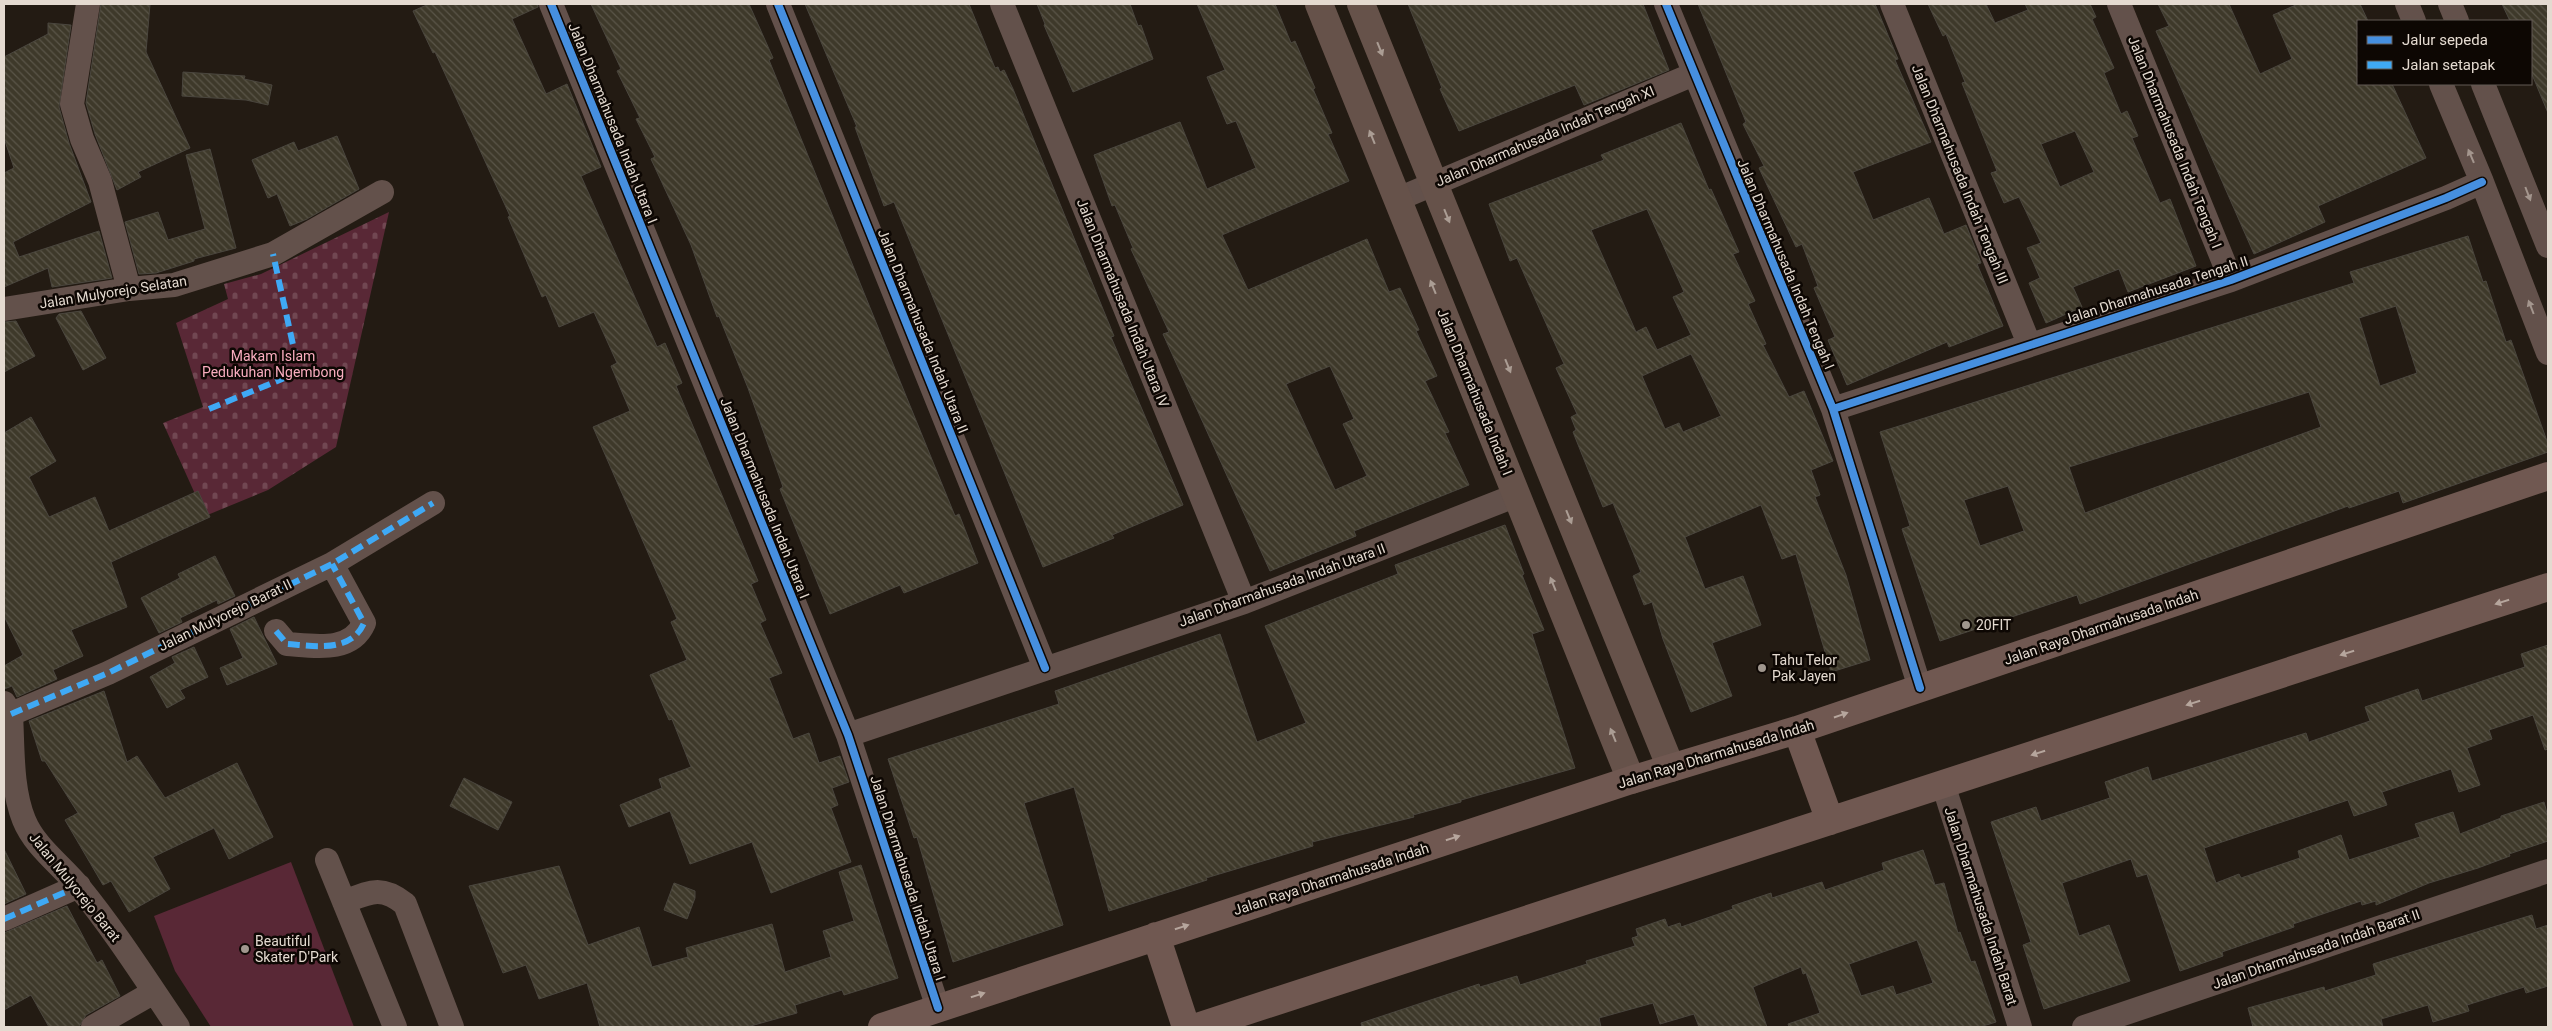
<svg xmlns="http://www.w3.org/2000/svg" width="2552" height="1031" font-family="Roboto,sans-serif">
	<defs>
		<pattern id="cemetery-stones" width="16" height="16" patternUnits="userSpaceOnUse" patternTransform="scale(1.25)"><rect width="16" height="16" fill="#592836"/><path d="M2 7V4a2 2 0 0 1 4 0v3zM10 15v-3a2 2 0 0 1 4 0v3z" fill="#714752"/></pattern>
		<pattern id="building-back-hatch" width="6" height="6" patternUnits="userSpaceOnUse" patternTransform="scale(1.25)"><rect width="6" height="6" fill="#3e392a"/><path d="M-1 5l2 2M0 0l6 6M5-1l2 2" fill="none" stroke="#5a5548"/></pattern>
	</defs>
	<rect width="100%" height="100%" fill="#231b13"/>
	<path fill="url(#cemetery-stones)" d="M389,212l-53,235 -68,43 -63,26 -42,-93 40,-16 -27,-84 52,-24 -4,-15 37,-10z"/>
	<path fill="#592836" d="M291,862l63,165h-143l-36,-56 -21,-55z"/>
	<path fill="url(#building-back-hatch)" stroke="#4a463e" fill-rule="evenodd" d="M101,4h49l-4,48 44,96 -52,24 3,5 -24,13 -22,-56 -9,-31z
		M429,4h109v3l-26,12 34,75 21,-10 34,83 -20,9 76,171 8,-4 17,40 -6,3 82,195 -7,3 15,36 -6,3 22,50 -13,5 24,61 16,-6 10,30 21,-7 9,26 -17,6 6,17 -7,3 20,54 -80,31 -19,-51 -62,22 -20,-53 -41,16 -9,-22 42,-17 -3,-9 32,-12 -19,-48 -3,1 -19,-45 37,-15 -16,-38 6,-3 -84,-192 37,-16 -19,-45 6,-3 -23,-51 -35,15 -13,-32 -4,2 -34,-80 2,-1 -41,-90 -34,-74 -2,1 -20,-42z
		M591,4h158l24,54 -4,2 186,456 4,-2 19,49 -74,30 -4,-8 -70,29 -50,-125 3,-2 -35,-99 -29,-72 -2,1 -26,-72 -40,-86 4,-2 -19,-38 4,-1 -23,-47 4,-2z
		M805,4h164l26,64 3,-1 2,5 4,-2 9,19 101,247 -3,1 72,168 -71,30 2,3 -71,29 -149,-365 -10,4 -29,-79h2z
		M1037,4h93l8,22 3,-1 12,34 -80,33 -29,-67 1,-1z
		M1197,4h78l16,39 4,-2 20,47 -2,1 19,44 -4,1 21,47 -127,54 26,55 119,-51 22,53 11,-4 19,42 -3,1 21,45 -12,5 24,51 -4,1 24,52 -115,46 2,5 -86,35 -107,-237 6,-2 -38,-83 2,-1 -18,-43 -3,1 -18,-51 86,-33 27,67 49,-21 -20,-47 -9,3 -20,-47 18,-7zM1330,366l24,53 -11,5 24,52 -32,14 -49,-106z
		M1408,4h235l26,66 -85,35 -9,-20 -116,46 -19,-42 2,-1z
		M1698,4h177l23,55 -3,1 36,82 -78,30 20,48 56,-22 15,36 22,-9 15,38 -4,1 26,62 -54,21 -2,-5 -100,43 -19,-45 7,-3 -21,-49 4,-2 -16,-42 -6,3 -37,-79 5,-2 -21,-42 3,-2z
		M1928,4h58l9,19 33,-13 -3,-6h65l6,13 -4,2 22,49 -10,5 17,41 6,-3 11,25 -6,2 28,65 10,-4 26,67 -68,26 -9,-23 -46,18 9,20 -36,16 -17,-40 11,-5 -13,-30 14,-5 -22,-46 -15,6 -13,-30 6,-2 -35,-88 3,-1 -19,-48 -3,2zM2075,131l19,41 -34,15 -19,-43z
		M2158,4h71l31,70 32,-15 -19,-44 25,-11h62l8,17h-10v63h34l34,74 -108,48 7,16 -71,32 -98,-223 13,-5z
		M2502,4h46v109l-17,-41v-51h-21z
		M48,23l23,2 -12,82 10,36 22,59 -78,40 6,15 80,-26 13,47 -60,9 -4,-19 -44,19v-114l10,-5 -10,-30v-81l44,-23z
		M183,72l62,4 -1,3 28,6 -4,20 -22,-5 -64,-4z
		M1681,123l28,67 2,-1 28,63 -6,2 22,47 -7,3 18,40 -3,1 26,52 15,-6 29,70 -22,9 9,25 -5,2 31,78 24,85 -39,12 -35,-118 -14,5 -21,-54 -76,32 20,52 38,-13 18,49 -49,18 20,53 -41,16 -28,-73 -11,-37 -8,3 -11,-29 8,-4 -28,-69 -10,4 -30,-75 3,-2 -5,-13 6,-3 -21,-46 8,-4 -47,-106 -7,3 -21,-57 115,-44 -3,-5zM1647,209l37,83 -11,5 18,38 -34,15 -11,-23 -10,5 -45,-102zM1691,354l30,62 -38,16 -4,-9 -14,6 -23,-53z
		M337,136l22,53 -52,30 -17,7 -13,-32 -9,4 -16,-38 42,-18 4,9z
		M210,149l26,99 -42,11v2l-38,12 -17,1 -14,-52 33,-10 10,28 37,-11 -19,-74z
		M2468,236l15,46 3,-1 20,61 5,-2 37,104v8l-145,51 -4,-12 -50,17 -1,-2 -268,98 -3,-9 -137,46 -38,-112 8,-3 -30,-94 474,-149 -4,-11zM2396,306l21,67 -37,13 -21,-68zM2309,392l12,35 -236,86 -16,-46zM2008,486l16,45 -44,15 -16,-46z
		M81,311l25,47 -23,12 -27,-52 3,-4z
		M16,321l19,35 -31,16v-50z
		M31,417l25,44 -27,16 20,40 46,-20 14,34 89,-40 12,26 -99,45 16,45 -56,23 12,26 -30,14 4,9 -40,18 -5,-11 -8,3v-23l19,-11 -19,-39v-183z
		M1505,525l19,49 -2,1 22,55 -12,4 43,134 -114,32v2l-48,13 1,2 -102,25 1,4 -107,32 1,2 -98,31 -35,-124 -50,16 39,122 -110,37 -36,-125 -3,1 -26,-79 171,-55 -4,-13 165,-57 37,108 49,-19 -41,-97 133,-52 -3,-9z
		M215,556l20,40 -17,8 -1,-4 -37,18 2,4 -23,11 -18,-35 39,-20 -2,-4z
		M254,617l23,47 -50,21 -7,-17 23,-10 -13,-29z
		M2548,645v104l-3,1 -12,-35 -44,15 3,9 -25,9 13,37 -21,7 -8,-23 -69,23 5,13 -33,11 -6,-16 -144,48 12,35 23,-9 2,4 59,-20 -2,-7 43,-16 8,25 71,-23 -5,-13 38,-12 7,22 41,-16v-2l43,-14 4,15v24l-39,13 1,2 -32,12 -49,15 -53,22v-4l-14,4 -1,-4 -68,23 1,3 -72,25 1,4 -43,15 -33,-97 -10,3 -6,-18 -69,24 17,53 30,-11 21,56 -86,28 -21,-64 8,-3 -40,-120 45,-15 5,14 69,-23 -5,-16 43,-15 4,14 154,-48 3,9 61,-21 -5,-14 53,-18 4,12 103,-34 -4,-13z
		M194,647l14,30 -28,13 5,8 -18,10 -17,-31 25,-14 -3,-6z
		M104,691l23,71 10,-6 28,42 72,-35 36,74 -44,22 -15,-31 -61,29 17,32 -41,23 -18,-31 -8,4 -38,-65 13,-7 -33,-52h-3l-13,-40z
		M464,778l48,24 -14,28 -48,-24z
		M4,849l22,45 -22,10z
		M1923,850l12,35 9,-2 14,50 2,-1 11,30 4,-1 21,61 -16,5h-191l-1,-3 32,-11 -14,-40 -3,1 -2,-7 -48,20 14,40h-68l-5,-13 -34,10 -7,-21 -54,15 2,9h-239l-1,-4 118,-39 1,3 37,-11 3,9 67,-21 -1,-3 49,-15 -3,-8 6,-2 -2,-7 29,-10 3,8 12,-4 1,4 52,-18 -1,-3 39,-13 1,5 50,-16 3,8 59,-20 -2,-7zM1917,940l16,43 -37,12 -3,-9 -32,10 -12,-32z
		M861,865l37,113 -54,17 -2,-5 -47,15 2,8 -50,14h-147l-13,-44 -48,16 -13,-34 -23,8 -34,-87 90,-20 29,79 51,-18 13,40 36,-10 -2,-9 86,-24 13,48 46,-15 -8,-26 31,-10 -15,-49z
		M674,883l21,8v7l-8,21 -23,-9z
		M67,906l30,57 5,-3 18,36 -34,19 -7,12h-30l-18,-32 -27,15v-77z
		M2532,915l4,14 12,-4v61l-22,7 -2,-6 -57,18 2,6 -36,11 -5,-17 -47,14 2,8h-130l-5,-19 76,-21 1,4 51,-16 -3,-11z"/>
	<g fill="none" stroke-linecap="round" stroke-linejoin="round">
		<path stroke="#63514b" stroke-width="24" d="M88,4l-16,100 10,35 18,42 29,108
			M551,4l297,731 90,273
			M778,4l267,664
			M1002,4l242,598
			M1666,4l167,405 87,279
			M1892,4l137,340
			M2119,4l112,276
			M2407,4l7,17
			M2450,4l7,17
			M2441,84l41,98 66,171
			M2483,84l65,162
			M1398,199l296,-125
			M4,309l125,-20 45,-4 99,-31 109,-62
			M1833,409l398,-129 215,-82 36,-16
			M276,631l11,13c28,2 64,9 77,-21l-32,-59
			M4,703l7,11c2,34 0,74 13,106 11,27 37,45 55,67 36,44 67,93 99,140
			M11,714l97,-41 224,-109 101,-61
			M848,735l396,-133 273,-107
			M1943,784l77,243
			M327,860l68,167
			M344,902c26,-10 37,-17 61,2l47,123
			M4,919l75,-33
			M93,1027l61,-35
			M2084,1027l464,-156"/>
		<path stroke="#66524a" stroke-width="28" d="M1319,4l312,776
			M1361,4l310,764"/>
		<path stroke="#705851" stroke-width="28" d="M1797,730l33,91
			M1156,936l30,91
			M882,1027l749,-247 166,-50 751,-254
			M1197,1027l1351,-440"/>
		<path stroke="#3fa9f5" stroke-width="6" stroke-dasharray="12 6" stroke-linecap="butt" d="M209,409l90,-37 -26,-118
			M276,631l11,13c28,2 64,9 77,-21l-32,-59
			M11,714l97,-41 224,-109 101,-61
			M4,919l75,-33"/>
		<g stroke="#0d0703" stroke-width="11">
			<path id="cycleway" d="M551,4l297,731 90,273
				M778,4l267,664
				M1666,4l167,405 87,279
				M1833,409l398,-129 215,-82 36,-16"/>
		</g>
		<use href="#cycleway" stroke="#468fdf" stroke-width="8"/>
	</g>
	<defs><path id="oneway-solid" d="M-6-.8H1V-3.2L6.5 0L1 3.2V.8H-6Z" transform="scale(1.25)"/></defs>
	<g fill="#ab9d94">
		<use href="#oneway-solid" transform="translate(1380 49) rotate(68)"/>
		<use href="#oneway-solid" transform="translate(1372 137) rotate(-112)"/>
		<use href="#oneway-solid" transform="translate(1447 216) rotate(68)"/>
		<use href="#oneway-solid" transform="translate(1433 287) rotate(-112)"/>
		<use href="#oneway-solid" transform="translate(1508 366) rotate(68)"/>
		<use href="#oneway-solid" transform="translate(1569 517) rotate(68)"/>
		<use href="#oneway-solid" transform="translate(1553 584) rotate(-112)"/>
		<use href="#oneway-solid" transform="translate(1613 735) rotate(-112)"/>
	</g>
	<g fill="#a4968e">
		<use href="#oneway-solid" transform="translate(2471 156) rotate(-113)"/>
		<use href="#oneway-solid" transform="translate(2528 194) rotate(69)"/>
		<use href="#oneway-solid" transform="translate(2531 307) rotate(-111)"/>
	</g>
	<g fill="#b6a69d">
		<use href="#oneway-solid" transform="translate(2502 602) rotate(162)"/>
		<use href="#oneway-solid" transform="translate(2347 653) rotate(162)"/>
		<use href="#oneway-solid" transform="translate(2193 703) rotate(162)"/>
		<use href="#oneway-solid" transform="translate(1841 715) rotate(-19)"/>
		<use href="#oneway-solid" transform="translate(2038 753) rotate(162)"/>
		<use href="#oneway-solid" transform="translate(1453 838) rotate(-18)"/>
		<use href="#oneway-solid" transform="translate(1182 927) rotate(-18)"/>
		<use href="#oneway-solid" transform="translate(978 995) rotate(-18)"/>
	</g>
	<g fill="#a0978e" stroke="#0d0703" stroke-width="2">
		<circle cx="1966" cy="625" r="5"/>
		<circle cx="1762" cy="668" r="5"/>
		<circle cx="245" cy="949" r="5"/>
	</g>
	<g text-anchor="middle" stroke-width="5" stroke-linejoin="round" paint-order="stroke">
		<g font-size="14" fill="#e4dad0" stroke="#0d0703">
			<text transform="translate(613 123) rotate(68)" y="5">Jalan Dharmahusada Indah Utara I</text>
			<text transform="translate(1545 136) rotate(-23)" y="5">Jalan Dharmahusada Indah Tengah XI</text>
			<text transform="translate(2175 142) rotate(68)" y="5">Jalan Dharmahusada Indah Tengah I</text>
			<text transform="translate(1960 174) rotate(68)" y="5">Jalan Dharmahusada Indah Tengah III</text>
			<text transform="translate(1786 264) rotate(67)" y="5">Jalan Dharmahusada Indah Tengah I</text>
			<text transform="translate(2156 290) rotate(-18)" y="5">Jalan Dharmahusada Tengah II</text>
			<text transform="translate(113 292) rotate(-9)" y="5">Jalan Mulyorejo Selatan</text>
			<text transform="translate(1123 303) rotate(68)" y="5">Jalan Dharmahusada Indah Utara IV</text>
			<text transform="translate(923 331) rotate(68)" y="5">Jalan Dharmahusada Indah Utara II</text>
			<text transform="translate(1475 392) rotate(68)" y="5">Jalan Dharmahusada Indah I</text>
			<text transform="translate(765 498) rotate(68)" y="5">Jalan Dharmahusada Indah Utara I</text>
			<text transform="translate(1282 585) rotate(-20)" y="5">Jalan Dharmahusada Indah Utara II</text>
			<text transform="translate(225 615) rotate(-26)" y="5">Jalan Mulyorejo Barat II</text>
			<text transform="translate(2101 627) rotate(-19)" y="5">Jalan Raya Dharmahusada Indah</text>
			<text transform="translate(1716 754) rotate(-17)" y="5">Jalan Raya Dharmahusada Indah</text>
			<text transform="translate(908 878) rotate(72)" y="5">Jalan Dharmahusada Indah Utara I</text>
			<text transform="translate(1331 879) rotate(-18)" y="5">Jalan Raya Dharmahusada Indah</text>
			<text transform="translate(75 887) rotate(51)" y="5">Jalan Mulyorejo Barat</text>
			<text transform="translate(1981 906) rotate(72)" y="5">Jalan Dharmahusada Indah Barat</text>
			<text transform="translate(2316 949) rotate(-19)" y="5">Jalan Dharmahusada Indah Barat II</text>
		</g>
		<g font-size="14" fill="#f9adbf" stroke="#0d0703">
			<text x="273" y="361">Makam Islam<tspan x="273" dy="16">Pedukuhan Ngembong</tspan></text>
		</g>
		<g font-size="14" fill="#e4dad0" stroke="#0d0703" text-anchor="start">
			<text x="1976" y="630">20FIT</text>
			<text x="1772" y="665">Tahu Telor<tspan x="1772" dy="16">Pak Jayen</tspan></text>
			<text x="255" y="946">Beautiful<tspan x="255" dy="16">Skater D'Park</tspan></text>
		</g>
	</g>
	<rect width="2552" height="1031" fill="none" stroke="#e4dad0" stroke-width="10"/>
	<rect x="2357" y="20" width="175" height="65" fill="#0d0703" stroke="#635b55"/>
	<rect x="2367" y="36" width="25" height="8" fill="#468fdf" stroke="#635b55"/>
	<text x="2402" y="45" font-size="15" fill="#e4dad0">Jalur sepeda</text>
	<rect x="2367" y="61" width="25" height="8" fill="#3fa9f5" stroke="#635b55"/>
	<text x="2402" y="70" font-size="15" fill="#e4dad0">Jalan setapak</text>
</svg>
